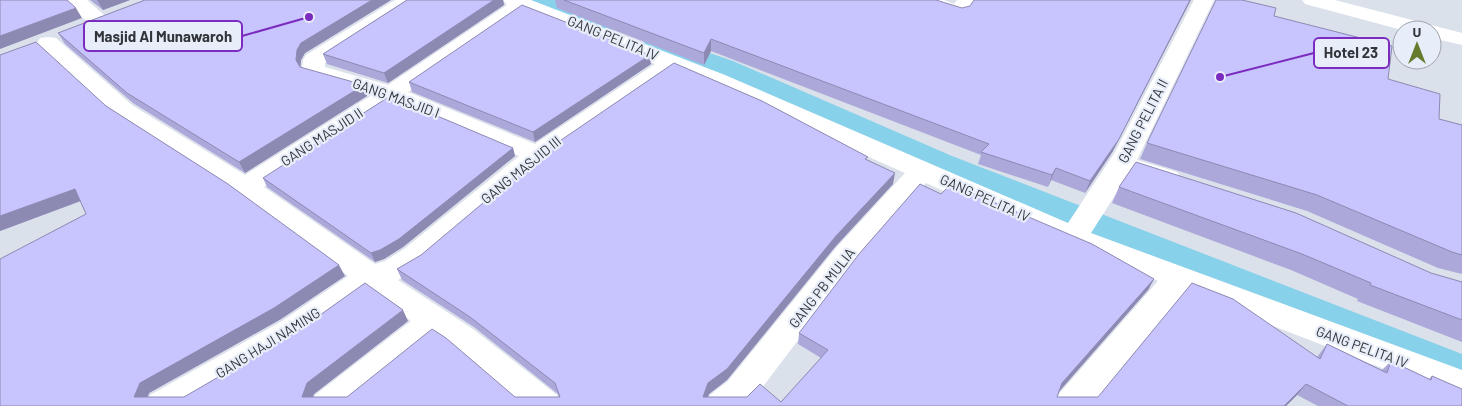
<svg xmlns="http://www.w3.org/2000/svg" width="1462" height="406" font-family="Barlow,sans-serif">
	<rect width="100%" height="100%" fill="#dbe1eb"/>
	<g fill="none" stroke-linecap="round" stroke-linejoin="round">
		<path fill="#88d1ea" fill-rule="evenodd" d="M527,0h40l46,17 4,6 -4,6 -10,3 -10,-3 -62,-23z
			M657,35l76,26 219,95 510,198v39l-536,-221 -215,-97 -64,-25 -5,-6 5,-6z"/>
		<path fill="#fff" fill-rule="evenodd" d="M65,0h22l24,21 -3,4c-15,4 -34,-12 -43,-25z
			M395,0h24l-3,4 -91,59v4l63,18 119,-80 -4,-5h28l194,75 343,148 47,-71 79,-152h20l-77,160 40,12 4,6 -4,6 -9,3 -40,-12 -37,58 371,137v29l-277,-107 -94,114h-38l5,-11 100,-114 -95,-37 -137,-61 -70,81 -104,137 -5,5h-42l5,-11 18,-14 108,-133 69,-75 -231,-102 -128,89 -122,105 -26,15 75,49 84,66 5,11h-42l-69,-59 -15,-9 -84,68h-42l5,-11 96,-74 -41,-29 -66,47 -112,67h-47l5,-11 132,-74 66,-45 -113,-83 -121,-78 -77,-72 3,-5 8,-1 8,1 76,67 113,70 127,-80 -67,-19 -3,-5 1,-11 3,-5zM524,12l131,52 -120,80 -127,-52zM393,102l126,54 -115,93 -19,12 -10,3 -111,-77z
			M914,0h30l10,4 3,-4h20l-11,16 -7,2 -42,-14z"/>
		<path fill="#fff" fill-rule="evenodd" d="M1302,0h33l127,33v12l-30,-7v-8h-30l-97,-26z"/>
	</g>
	<path fill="#aca9da" d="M90,0h40l-27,10z
		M145,0h246l-86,53 -4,7 -1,8 67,28 -122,77 -112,-70 -68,-59 -7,-11z
		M407,0h96l1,5 -116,78 -61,-19 -4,-10z
		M555,0h381l177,151 -28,42 -34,-13 -3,7 -70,-23 3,-9 -270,-104 -7,14 -147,-57z
		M1274,16l114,63 51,40 23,6v149l-24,-6 -131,-57 -167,-52 7,-16z
		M0,55l106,51 239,170 -64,43 -132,74 -1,4h36l224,-76 -94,73 -1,3h246l-1,-3 -84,-67 -72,-47 -5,-11 471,-109 25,24 -58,63 -108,133 -18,14 -1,3 73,5 40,-44 -23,-14 1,-11 142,-139 213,85 -6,11 -89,101 -2,6h41l219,-40 10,-13 55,26 9,-9 38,18 3,-3 30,30h-144l-21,-11 -11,11h-1286l86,-192 -5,-13 -81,30z
		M651,64l-116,78 -123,-50 -3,-10z
		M513,148l2,8 -112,91 -19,12 -9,3 -108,-75 -4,-9z
		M1119,187l343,95v60l-105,-41 1,-2 -67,-29 -179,-67z"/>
	<path fill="#8c89b2" d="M97,0h33l-27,10z
		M372,0h19l-86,53 -4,7 -1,11 -4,-11 1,-10 4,-7z
		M494,0h9l1,5 -116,78 -4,-10z
		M1190,0h1l-78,151 -28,42 5,-12z
		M76,8l6,10 -82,31v-13z
		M711,39v12l-7,14v-12z
		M650,55l1,9 -116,78 -2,-10z
		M364,85l3,11 -122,77 -6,-11z
		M513,148l2,8 -112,91 -19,12 -9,3 -4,-9z
		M1056,168l-5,12 -3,7 4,-12z
		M895,173l-2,11 -58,63 -108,133 -18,14 -5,12 -1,-9 5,-14 128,-147z
		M75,189l8,11 -83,31v-15z
		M339,265l6,11 -64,43 -132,74 -5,13 -10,-9 6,-14z
		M1154,279l-6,11 -91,104 5,-11z
		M403,310l5,11 -94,73 -5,12 -7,-9 5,-14z
		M1306,384l-9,11 -11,11h-2z"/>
	<path fill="#c8c4fe" stroke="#8c89b2" d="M0,0h67l9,8 -76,28z
		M145,0h227l-71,43 -4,7 -1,10 4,7 64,18 -125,77 -112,-69 -69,-60z
		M407,0h87l-110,73 -61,-19z
		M564,0h372l26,8 8,-2 4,-6h216l-71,139 -29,42 -34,-13 -4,7 -71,-23 8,-8 -278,-105 -7,14z
		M1216,0h26l34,8 -2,8 118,30 -4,33 52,15 -1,25 23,6v130l-10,-3 -135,-57 -170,-52z
		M522,5l128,50 -117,77 -124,-50z
		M36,42l70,64 122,78 111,81 -65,43 -134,75 -6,14h50l115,-67 66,-47 38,27 -96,73 -5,14h45l85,-68 14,9 69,59h45l-5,-14 -85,-66 -73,-48 24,-14 124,-104 129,-88 88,38 106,56 -3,2 30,14 -59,63 -109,133 -19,14 -5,14h44l13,-13 21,18 47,-52 -29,-17 60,-79 61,-70 21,10 10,-10 141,60 62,35 -92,104 -5,14h41l94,-114 41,16 87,60 7,-15 60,29 4,-12 40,19 1,-4 30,13v17h-114l-42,-22 -22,22h-1284v-147l86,-45 -11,-25 -75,27v-161z
		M390,96l123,52 -114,91 -19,11 -9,3 -108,-75z
		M1136,162l160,51 135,60 31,9v38l-92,-35 1,-2 -69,-29 -183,-67z"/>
	<g text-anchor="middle" stroke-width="4.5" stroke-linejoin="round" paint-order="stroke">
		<g font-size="14" fill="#323539" stroke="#e8eef9">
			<text transform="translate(613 38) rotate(22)" y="5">GANG PELITA IV</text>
			<text transform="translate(396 98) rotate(20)" y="5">GANG MASJID I</text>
			<text transform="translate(1143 121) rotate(-63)" y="5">GANG PELITA II</text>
			<text transform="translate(322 137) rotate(-33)" y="5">GANG MASJID II</text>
			<text transform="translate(521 170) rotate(-39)" y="5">GANG MASJID III</text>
			<text transform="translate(985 198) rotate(24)" y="5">GANG PELITA IV</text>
			<text transform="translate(822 288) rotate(-52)" y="5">GANG PB MULIA</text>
			<text transform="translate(268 343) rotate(-32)" y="5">GANG HAJI NAMING</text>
			<text transform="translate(1362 347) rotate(20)" y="5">GANG PELITA IV</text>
		</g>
	</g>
	<path fill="none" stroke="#7b2cbf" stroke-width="2" d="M309 17L242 36M1220 77L1314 53"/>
	<g fill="#7b2cbf" stroke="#e8eef9" stroke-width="2">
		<circle cx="309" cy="17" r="5"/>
		<circle cx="1220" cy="77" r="5"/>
	</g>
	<g fill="#e8eef9" stroke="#7b2cbf" stroke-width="2">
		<rect x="84" y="21" width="158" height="30" rx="5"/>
		<rect x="1314" y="38" width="75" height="30" rx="5"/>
	</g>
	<g font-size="15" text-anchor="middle" font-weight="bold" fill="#323539">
		<text x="163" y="42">Masjid Al Munawaroh</text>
		<text x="1351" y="58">Hotel 23</text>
	</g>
	<g transform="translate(1417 45)"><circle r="24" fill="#e8eef9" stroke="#9fa4ac"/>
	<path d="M0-4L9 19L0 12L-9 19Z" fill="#657c2e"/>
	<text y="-8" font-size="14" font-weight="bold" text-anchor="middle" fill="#323539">U</text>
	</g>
</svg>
